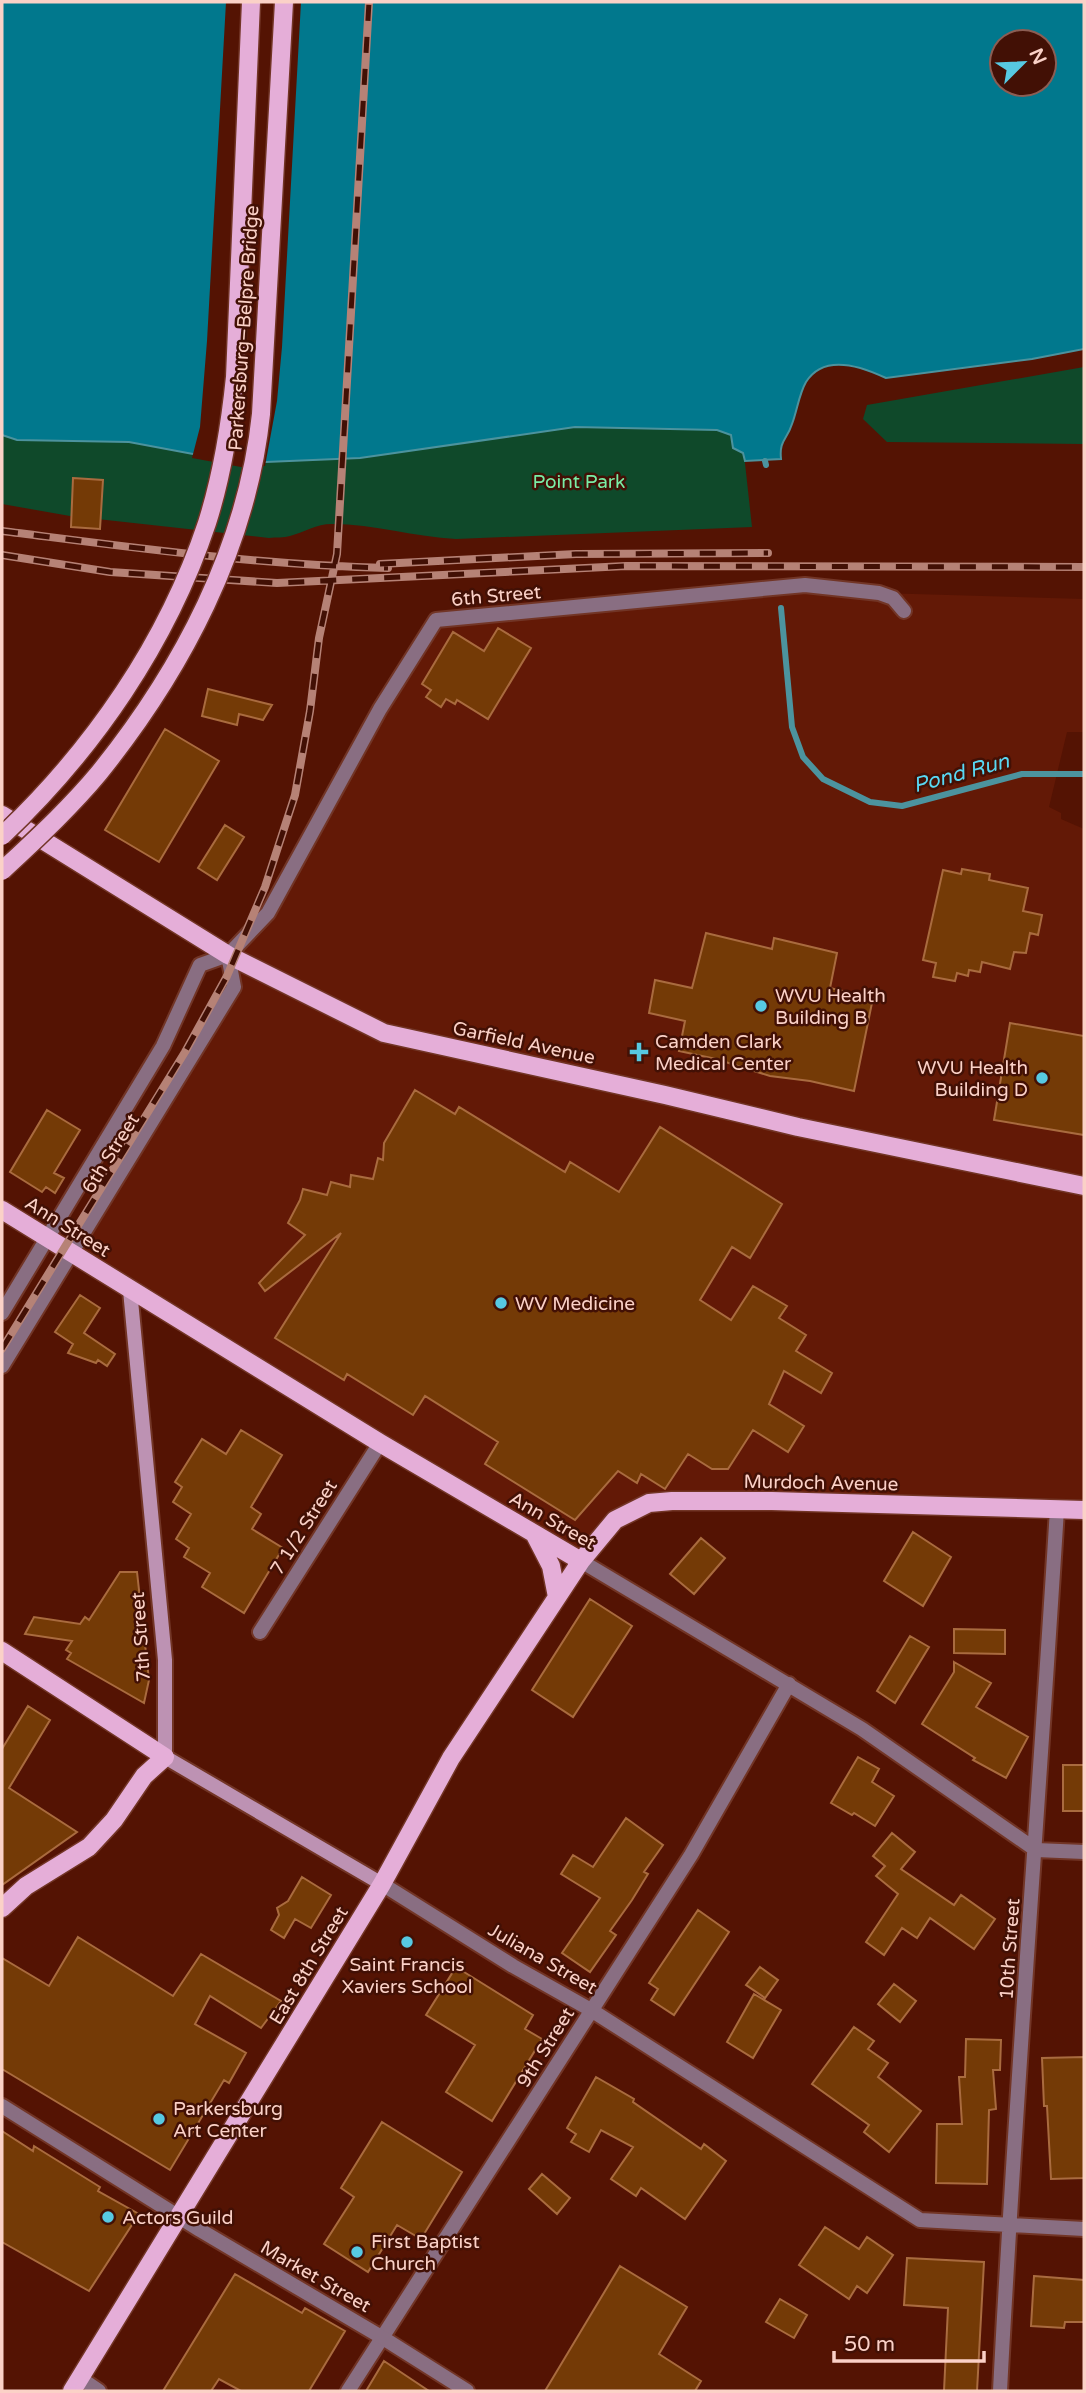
<svg xmlns="http://www.w3.org/2000/svg" width="1086" height="2393" font-family="'Varela Round',sans-serif">
	<rect width="100%" height="100%" fill="#541303"/>
	<path fill="#631906" d="M805,585l74,8 205,6v133h-17l-18,75 12,6v6l23,10v681l-447,-3 -56,54 -509,-308 162,-266 -6,-32 40,-42 168,-293z"/>
	<path fill="#0f492a" d="M1084,367v77l-197,-2 -24,-23 4,-14z
		M575,427l142,3 14,5 13,19 8,73 -296,12c-41,-2 -82,-15 -124,-15 -16,0 -27,8 -42,12 -6,2 -14,1 -21,2l-199,-22 -68,-12v-69l15,5 112,2 112,21 119,-5z"/>
	<path fill="#01788d" stroke="#4c939e" stroke-width="2" fill-rule="evenodd" d="M2,2h1082v347l-52,10 -146,19c-23,-11 -62,-25 -80,4 -7,12 -9,29 -14,42 -5,16 -13,16 -11,35l-36,2 -2,-8 -10,-5 -2,-13 -14,-5 -142,-3 -215,31 -119,5 -112,-21 -112,-2 -15,-5zM1002,42h42v42h-42z"/>
	<path fill="#541303" d="M226,2h75l-19,345 -5,54 -12,65 -24,1 -49,-9 8,-31 7,-86z"/>
	<g fill="none" stroke-linecap="round" stroke-linejoin="round">
		<path stroke="#4c939e" stroke-width="6" d="M765,461l1,4
			M781,608l11,119 11,30 20,22 47,23 32,4 120,-32h62"/>
	</g>
	<path fill="#743a06" stroke="#a96b3f" stroke-width="2" d="M73,478l30,2 -3,49 -29,-2z
		M498,628l33,20 -43,71 -31,-19 -2,4 -9,-5 -5,8 -15,-10 5,-7 -9,-6 31,-52 31,19z
		M208,689l64,16 -9,15 -24,-6 -2,11 -35,-9z
		M165,729l54,32 -60,101 -54,-32z
		M225,825l19,12 -27,43 -19,-12z
		M962,869l28,5 -1,6 39,8 -5,23 19,4 -4,20 -8,-2 -4,20 -12,-1 -4,17 -28,-7 -2,10 -11,-2 -1,6 -11,-3 -2,8 -22,-4 3,-14 -13,-3 20,-90 18,4z
		M706,933l66,16 2,-11 63,15 -7,35 43,10 -19,93 -44,-10 -40,-5 -54,-17 -37,-8 6,-30 -36,-8 6,-33 37,8z
		M1010,1023l74,13v99l-90,-15z
		M415,1090l40,24 4,-7 106,65 5,-10 49,30 41,-65 122,77 -32,54 -18,-11 -32,53 31,20 22,-34 34,20 -8,12 27,17 -10,16 36,22 -11,20 -37,-22 -15,33 35,22 -16,26 -35,-22 -25,39h-16l-24,-15 -23,35 -24,-15 -4,9 -19,-12 -43,49 -90,-56 13,-22 -73,-46 -12,19 -66,-41 -3,6 -69,-42 66,-105 -76,58 -6,-8 46,-48 -17,-12 12,-23 3,-11 24,6 4,-13 19,5 1,-12 22,4 5,-21 5,2 1,-17z
		M47,1110l33,20 -26,43 10,5 -9,15 -9,-6 -4,5 -32,-20z
		M80,1295l20,13 -16,25 31,21 -8,12 -9,-6 -2,3 -28,-10 5,-9 -18,-12z
		M241,1430l41,25 -31,52 10,7 -9,15 31,19 -39,65 -42,-26 8,-14 -26,-16 5,-9 -13,-9 15,-25 -18,-12 9,-15 -7,-5 27,-43 24,15z
		M913,1532l38,25 -28,49 -39,-25z
		M701,1538l24,20 -31,36 -24,-20z
		M120,1572h17l12,108 -5,23 -77,-44 4,-6 -5,-3 6,-9 -47,-7 9,-17 46,7 5,-7 4,3z
		M590,1599l42,27 -59,91 -41,-27z
		M954,1629l51,1v24l-51,-1z
		M910,1636l19,11 -34,56 -18,-12z
		M954,1662l37,21 -15,24 52,30 -22,41 -33,-18 2,-2 -53,-34 32,-52z
		M28,1706l22,14 -41,68 68,44 -75,53v-136z
		M858,1757l21,12 -7,13 22,14 -19,30 -21,-13 -2,2 -21,-12z
		M1063,1765h21v46h-21z
		M626,1818l37,27 -19,27 4,2 -16,26 -22,31 6,4 -26,37 -28,-19 38,-55 -39,-24 12,-19 20,12z
		M892,1833l23,19 -14,17 53,36 7,-10 34,24 -21,30 -44,-31 -13,20 -15,-10 -18,27 -18,-13 32,-48 -22,-18 9,-10 -12,-10z
		M302,1877l29,18 -20,33 -16,-9 -11,19 -13,-8 8,-15 -2,-7 11,-7z
		M698,1910l31,22 -55,83 -23,-15 7,-11 -9,-6z
		M78,1937l95,59 28,-42 80,47 -20,27 -51,-32 -15,28 51,29 -17,30 -5,-3 -54,90 -168,-101v-111l47,28z
		M456,1967l77,48 -8,14 17,10 -50,82 -46,-29 29,-47 -49,-30z
		M760,1967l18,13 -13,18 -19,-13z
		M894,1984l22,17 -16,21 -22,-18z
		M754,1994l27,16 -28,48 -26,-16z
		M854,2027l20,14 -6,8 20,14 -10,14 43,34 -32,41 -25,-20 5,-7 -57,-41z
		M966,2039l35,1 -1,30h-7l3,39 -7,1 -2,74 -51,-1 1,-59h25l-3,-47h6z
		M1084,2057v121l-33,1 -4,-73h-3l-2,-48z
		M596,2077l38,22 -1,3 68,47 3,-5 22,17 -41,58 -44,-31 -5,8 -25,-17 22,-32 -32,-17 -12,22 -18,-10 5,-8 -9,-6z
		M382,2122l80,50 -41,67 -24,-14 -29,47 -44,-28 30,-47 -13,-9z
		M2,2131l31,20 1,-5 66,41 -2,4 41,23 -50,77 -87,-49z
		M542,2174l28,24 -13,16 -28,-25z
		M825,2227l34,22 8,-12 26,18 -26,38 -10,-7 -8,13 -50,-34z
		M907,2258l77,4 -7,129h-33l4,-83 -44,-3z
		M620,2266l67,41 -28,47 42,27 -6,10h-150z
		M235,2274l67,39 3,-5 40,23 -36,60h-68l-22,-12 -8,12h-48z
		M1034,2276l50,4v42h-19l-1,6 -33,-2z
		M780,2299l27,16 -13,23 -28,-16z
		M384,2361l45,30h-63z"/>
	<g fill="none" stroke-linecap="round" stroke-linejoin="round">
		<g stroke="#723526" stroke-width="18">
			<path id="minor" d="M228,955l40,-42 112,-204 56,-89 369,-35 74,8 14,5 11,13
				M581,1561l281,168 174,121 48,2
				M260,1632l120,-189
				M382,1884l131,82 78,44 329,210 164,9
				M80,2378l19,13
				M348,2391l343,-536 98,-171
				M1000,2391c15,-294 39,-588 57,-882"/>
		</g>
		<g stroke="#723526" stroke-width="18">
			<path id="tertiary" d="M2,1313l161,-267 37,-81 28,-10 6,32 -232,379
				M2,2106l198,124 183,108 84,53"/>
		</g>
		<g stroke="#723526" stroke-width="18">
			<path id="secondary" d="M130,1290l35,370v97l217,127"/>
		</g>
		<g stroke="#723526" stroke-width="21">
			<path id="primary" d="M2,815l226,140 156,78 281,62 133,32 286,59
				M2,1210l378,233 201,118
				M535,1535l16,31 6,31
				M2,1651l163,106 -21,19 -30,44 -25,27 -63,39 -24,22
				M72,2391l310,-507 69,-126 130,-197 34,-41 34,-17 23,-2h100l312,9"/>
		</g>
		<use href="#minor" stroke="#896e82" stroke-width="14"/>
		<use href="#tertiary" stroke="#896e82" stroke-width="14"/>
		<use href="#secondary" stroke="#bd92b3" stroke-width="14"/>
		<use href="#primary" stroke="#e5aed8" stroke-width="18"/>
		<g stroke="#b68276" stroke-width="8">
			<path id="rail" d="M2,531c128,16 256,34 386,37
				M2,555l108,17 167,11 349,-17 458,1
				M380,564l196,-10 192,-1
				M2,1349l183,-297 42,-76 38,-89 30,-92 15,-84 9,-73 18,-84 32,-552"/>
		</g>
		<use href="#rail" stroke="#421005" stroke-width="5" stroke-dasharray="16" stroke-linecap="butt"/>
		<g stroke="#723526" stroke-width="21" stroke-linecap="butt">
			<path id="primary-bridge" d="M2,836c91,-86 165,-193 205,-313 15,-47 23,-97 28,-146l16,-375
				M2,871c33,-31 68,-63 97,-98 83,-103 148,-226 162,-359l23,-412"/>
		</g>
		<use href="#primary-bridge" stroke="#e5aed8" stroke-width="18"/>
	</g>
	<g fill="#57c9e2" stroke="#421005" stroke-width="2.5">
		<circle cx="761" cy="1006" r="7"/>
		<path d="M635.5 1041.5h7v7h7v7h-7v7h-7v-7h-7v-7h7z"/>
		<circle cx="1042" cy="1078" r="7"/>
		<circle cx="501" cy="1303" r="7"/>
		<circle cx="407" cy="1942" r="7"/>
		<circle cx="159" cy="2119" r="7"/>
		<circle cx="108" cy="2217" r="7"/>
		<circle cx="357" cy="2252" r="7"/>
	</g>
	<g text-anchor="middle" stroke-width="5" stroke-linejoin="round" paint-order="stroke">
		<g font-size="19" fill="#fbd1c7" stroke="#421005">
			<text transform="translate(243 328) rotate(-86)" y="7">Parkersburg–Belpre Bridge</text>
			<text transform="translate(496 595) rotate(-5)" y="7">6th Street</text>
			<text transform="translate(524 1042) rotate(12)" y="7">Garfield Avenue</text>
			<text transform="translate(110 1153) rotate(-58)" y="7">6th Street</text>
			<text transform="translate(68 1226) rotate(32)" y="7">Ann Street</text>
			<text transform="translate(821 1482) rotate(1)" y="7">Murdoch Avenue</text>
			<text transform="translate(553 1520) rotate(30)" y="7">Ann Street</text>
			<text transform="translate(303 1527) rotate(-58)" y="7">7 1/2 Street</text>
			<text transform="translate(140 1637) rotate(-94)" y="7">7th Street</text>
			<text transform="translate(1009 1949) rotate(-86)" y="7">10th Street</text>
			<text transform="translate(543 1958) rotate(30)" y="7">Juliana Street</text>
			<text transform="translate(308 1965) rotate(-59)" y="7">East 8th Street</text>
			<text transform="translate(545 2047) rotate(-58)" y="7">9th Street</text>
			<text transform="translate(316 2276) rotate(30)" y="7">Market Street</text>
		</g>
		<g font-size="19" fill="#79eda6" stroke="#421005">
			<text x="579" y="488">Point Park</text>
		</g>
		<g font-size="19" fill="#fbd1c7" stroke="#421005" text-anchor="start">
			<text x="775" y="1002">WVU Health<tspan x="775" dy="22">Building B</tspan></text>
			<text x="655" y="1048">Camden Clark<tspan x="655" dy="22">Medical Center</tspan></text>
			<text x="1028" y="1074" text-anchor="end">WVU Health<tspan x="1028" dy="22">Building D</tspan></text>
			<text x="515" y="1310">WV Medicine</text>
			<text x="407" y="1971" text-anchor="middle">Saint Francis<tspan x="407" dy="22">Xaviers School</tspan></text>
			<text x="173" y="2115">Parkersburg<tspan x="173" dy="22">Art Center</tspan></text>
			<text x="122" y="2224">Actors Guild</text>
			<text x="371" y="2248">First Baptist<tspan x="371" dy="22">Church</tspan></text>
		</g>
		<g font-size="21" font-style="italic" fill="#59d8f4" stroke="#421005">
			<text transform="translate(961 773) rotate(-15)" y="7">Pond Run</text>
		</g>
	</g>
	<rect width="1086" height="2393" fill="none" stroke="#fbd1c7" stroke-width="7"/>
	<g transform="translate(1023 63) rotate(66)"><circle r="33" fill="#421005" stroke="#8c5d53" stroke-width="2"/>
	<path d="M0-5L12 26L0 18L-12 26Z" fill="#57c9e2"/>
	<text y="-10" font-size="19" font-weight="bold" text-anchor="middle" fill="#fbd1c7">N</text>
	</g>
	<path d="M834 2351v10h150v-10" fill="none" stroke="#fbd1c7" stroke-width="3.5"/>
	<text x="844" y="2351" font-size="21" fill="#fbd1c7" stroke="#421005" stroke-width="5" paint-order="stroke">50 m</text>
</svg>
